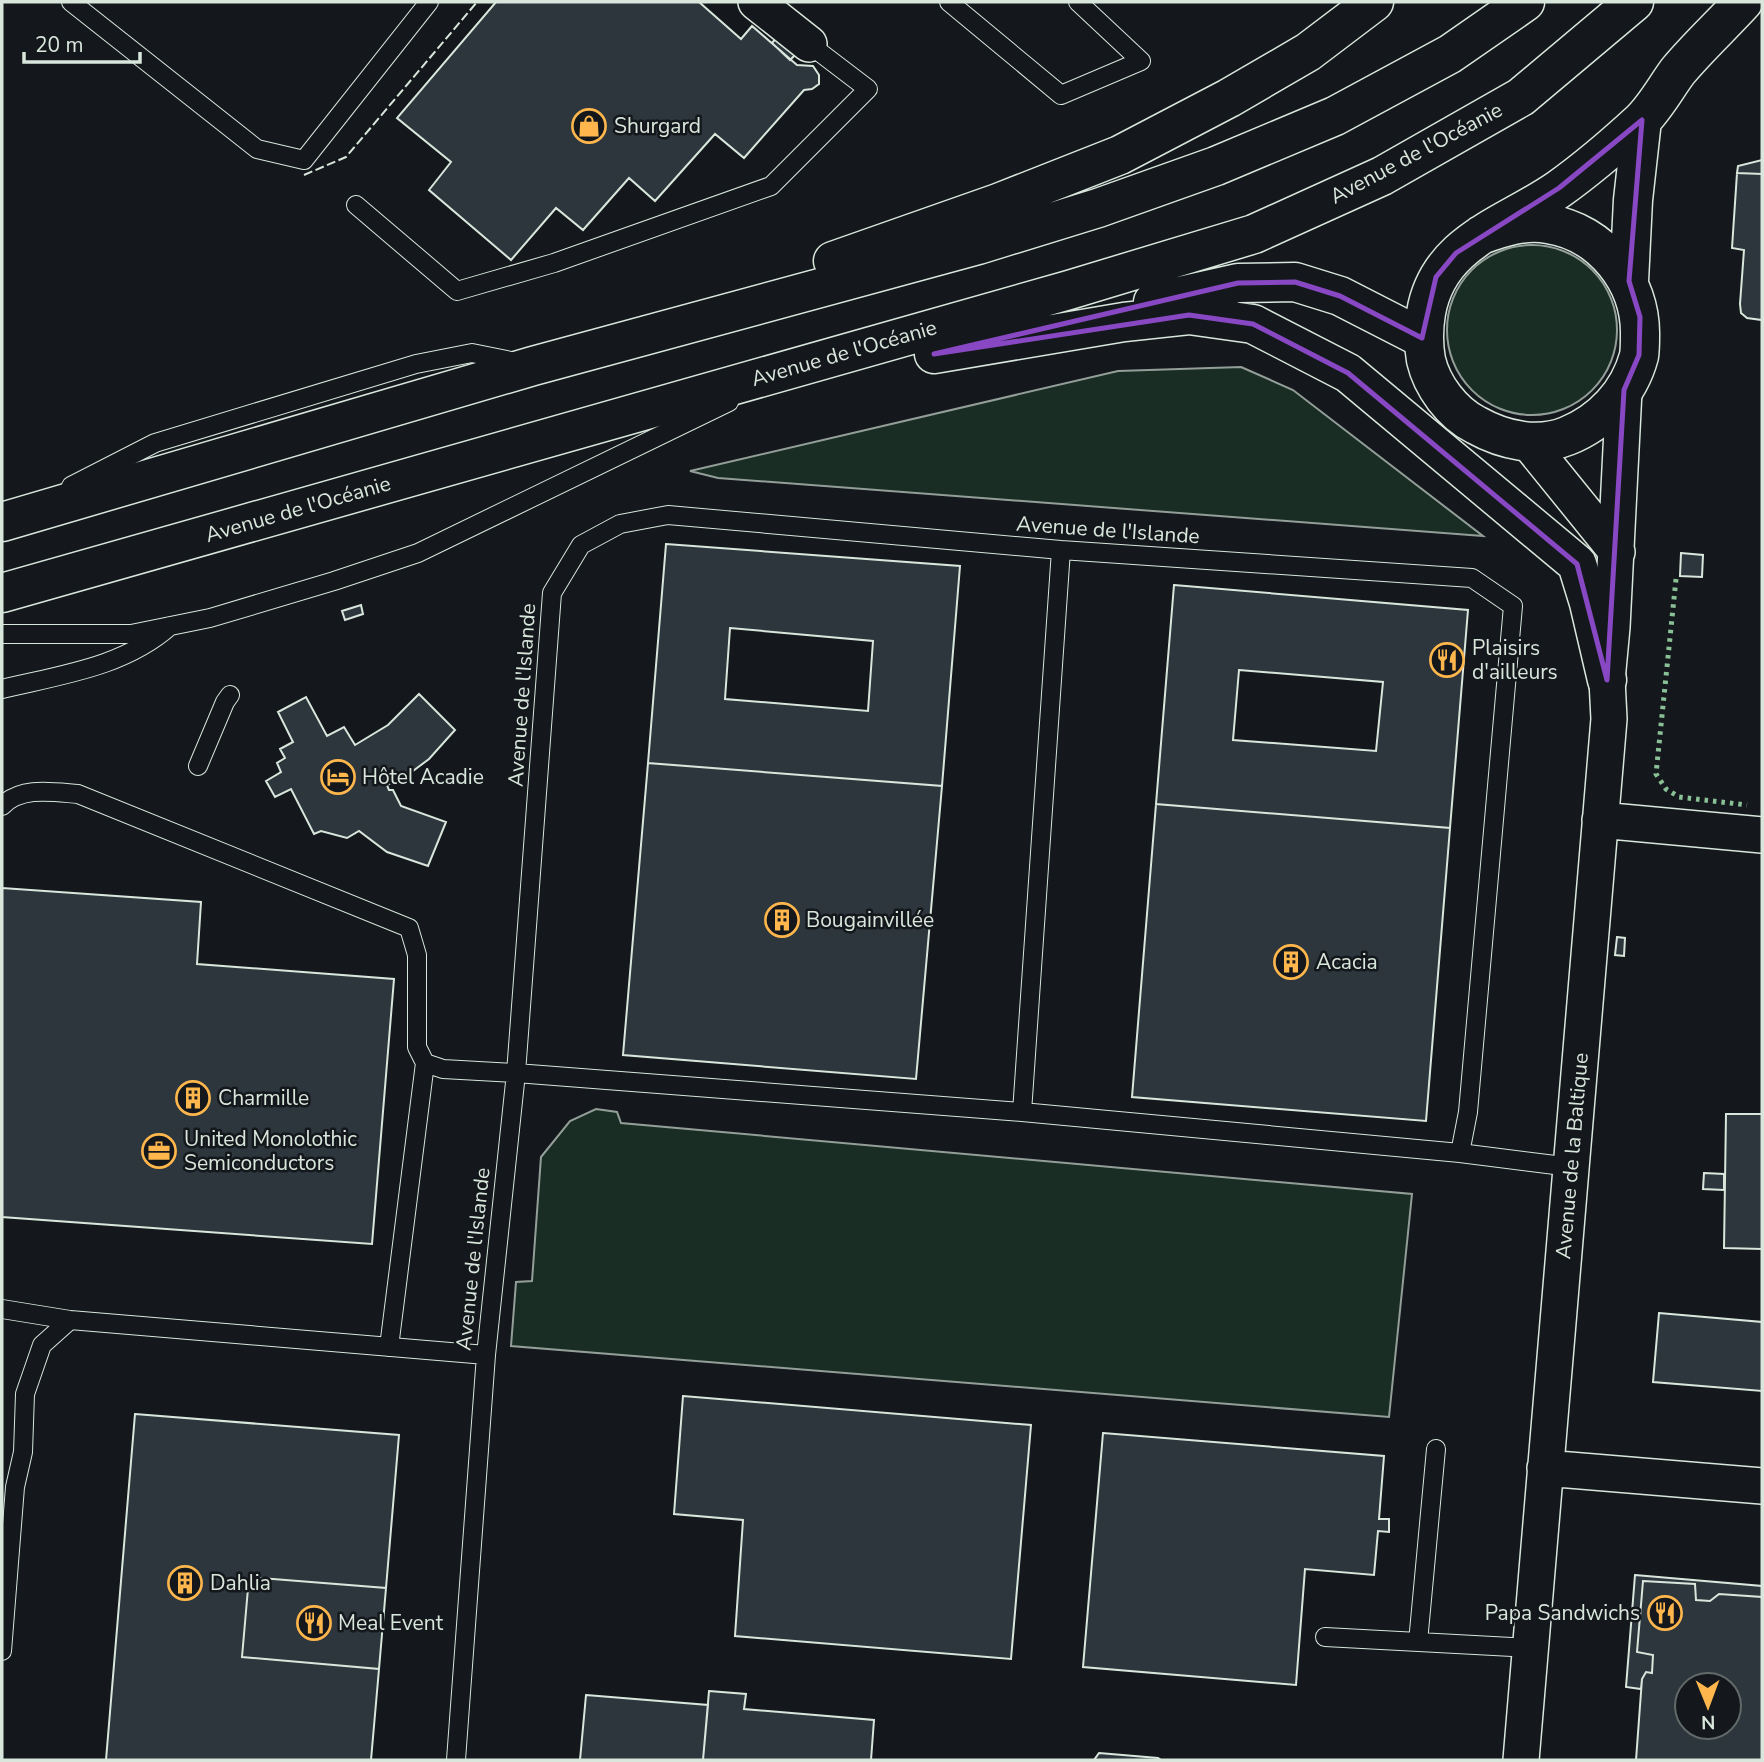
<svg xmlns="http://www.w3.org/2000/svg" width="1764" height="1762" font-family="'Nunito Sans',sans-serif">
	<rect width="100%" height="100%" fill="#14181c"/>
	<path fill="#1a2d24" stroke="#939e99" stroke-width="2" d="M1447 330a85 85 0 1 1 170 0a85 85 0 1 1-170 0Z
		M1241,367l52,23 190,146 -765,-58 -28,-7 428,-100z
		M596,1109l21,3 4,11 791,71 -23,223 -878,-71 5,-64 16,-1 9,-124 29,-36z"/>
	<path fill="#2c363c" stroke="#d8e6dc" stroke-width="2" fill-rule="evenodd" d="M496,2h203l42,37 11,-13 45,39 16,1 6,9v9l-7,5 -8,1 -60,68 -29,-24 -60,67 -26,-23 -46,52 -27,-22 -45,52 -82,-70 22,-28 -54,-44z
		M777,37l20,16 -7,7 -18,-17z
		M1762,160v14l-25,-1 1,-7z
		M1737,173l25,1v146l-15,-2 -6,-5 -1,-9 4,-54 -12,-2z
		M666,544l294,22 -18,220 -294,-23zM730,628l143,13 -5,70 -143,-12z
		M1681,553l22,2 -1,22 -22,-1z
		M1174,585l294,25 -18,218 -294,-24zM1239,670l144,12 -7,69 -143,-11z
		M361,605l2,9 -18,6 -3,-9z
		M419,694l36,36 -26,29 -16,12 -26,14 2,5h4l8,16 45,16 -18,44 -41,-14 -28,-21 -12,7 -26,-7 -7,3 -23,-45 -16,8 -9,-16 15,-9 -4,-9 8,-5 -5,-9 13,-7 -15,-30 28,-15 21,39 17,-9 11,18 33,-20z
		M648,763l294,23 -26,293 -293,-24z
		M1156,804l294,24 -24,293 -294,-24z
		M2,888l199,14 -4,62 197,15 -22,265 -370,-27z
		M1617,937l8,1 -1,18 -9,-1z
		M1726,1114h36v135l-38,-1z
		M1704,1173l20,1v16l-21,-1z
		M1659,1313l103,9v69l-109,-9z
		M683,1396l348,29 -20,234 -276,-23 8,-116 -69,-6z
		M135,1414l264,21 -13,153 -137,-11 -7,80 137,12 -8,91h-265z
		M1103,1433l281,23 -5,63h10v13l-11,-1 -4,44 -69,-6 -9,116 -213,-18z
		M1635,1575l127,11v11l-43,-3 -9,7 -14,-1 -1,-16 -52,-3 -6,71 16,3 -1,18 -6,-1 -4,7 -1,10 -15,-2z
		M249,1577l137,11 -7,81 -137,-12z
		M1643,1581l52,3 1,16 14,1 9,-7 43,3v163h-126l6,-81 4,-7 6,1 1,-18 -16,-3zM1687,1685h42v42h-42z
		M709,1691l37,3 -2,15 130,11 -3,40h-168z
		M586,1695l122,10 -5,55h-123z
		M1099,1753l59,5 3,2h-67z"/>
	<g fill="none" stroke-linecap="round" stroke-linejoin="round">
		<g stroke="#d8e6dc" stroke-width="20">
			<path id="service" d="M71,2l186,147 47,11 125,-158
				M949,2l112,93 80,-34 -63,-59
				M356,205l101,86 97,-28 217,-77 97,-97 -59,-45
				M71,486l84,-43 261,-79 56,-11 44,9
				M2,634h129l79,-16 124,-37 84,-28 311,-151
				M2,689c58,-14 122,-22 168,-63
				M198,766l27,-64 5,-7
				M2,806c19,-20 51,-14 76,-12l331,134 8,27v92l8,16 18,6 73,4 506,39 438,41 8,-41 45,-506 -41,-28 -411,-28 -393,-35 -48,9 -39,21 -29,48 -36,480 -30,282 -30,405
				M1022,1112l39,-562
				M1460,1153l111,14
				M2,1309l68,11 416,35
				M389,1347l36,-284
				M1325,1637l206,11
				M1418,1642l18,-193
				M2,1651l13,-164 8,-35 2,-58 17,-49 28,-25"/>
		</g>
		<g stroke="#d8e6dc" stroke-width="38">
			<path id="minor" d="M756,2l53,42
				M1528,442l89,110
				M1600,820l162,15
				M1545,1468l217,18
				M1521,1760l88,-1041 -2,-39 5,-53 12,-237"/>
		</g>
		<g stroke="#d8e6dc" stroke-width="41">
			<path id="secondary" d="M1481,235c22,-8 43,-15 67,-11 54,8 93,58 92,111 0,7 0,15 -1,21 -10,37 -37,66 -72,80 -30,12 -64,4 -91,-11 -24,-12 -44,-39 -50,-65 -3,-17 -3,-29 0,-47 12,-72 80,-87 133,-124 28,-20 56,-44 81,-67 15,-14 26,-35 38,-51 20,-24 44,-46 65,-69
				M1629,281l4,-81 9,-80"/>
		</g>
		<g stroke="#d8e6dc" stroke-width="41">
			<path id="primary" d="M833,261l165,-58 122,-48 109,-57 79,-46 66,-50
				M1153,302l85,-19 57,-1 45,14 82,42
				M934,354l190,-32 65,-7 64,9 95,49 229,191 12,39 18,77
				M2,522l531,-156 445,-121 120,-37 118,-42 119,-50 115,-62 75,-52
				M2,593l1067,-303 185,-56 128,-58 139,-79 113,-95"/>
		</g>
		<use href="#service" stroke="#14181c" stroke-width="18"/>
		<use href="#minor" stroke="#14181c" stroke-width="35"/>
		<use href="#secondary" stroke="#14181c" stroke-width="38"/>
		<use href="#primary" stroke="#14181c" stroke-width="38"/>
		<path stroke="#8ac095" stroke-width="5" stroke-dasharray="3.5 5" stroke-linecap="butt" d="M1676,579l-20,195 10,15 13,8 68,8"/>
		<path stroke="#d8e6dc" stroke-width="2" stroke-dasharray="9 3.5" stroke-linecap="butt" d="M304,175l42,-18 131,-155"/>
	</g>
	<path fill="none" stroke="#8948c3" stroke-width="5" stroke-linejoin="round" d="M1642,120l-13,161 11,36 -1,38 -15,35 -17,290 -30,-116 -229,-191 -95,-49 -64,-9 -255,39 304,-71 57,-1 45,14 82,42 14,-61 20,-24 103,-65z"/>
	<defs>
		<g id="shop-ring" transform="scale(1.75)"><circle r="9.5" fill="#14181c" stroke="#ffb74d" stroke-width="1.5"/><path d="M-5-2.5h2.3a2.7 3.5 0 0 1 5.4 0H5L5.5 6h-11ZM-1.5-2.5h3a1.5 2.3 0 0 0-3 0Z" fill="#ffb74d"/></g>
		<g id="restaurant-ring" transform="scale(1.75)"><circle r="9.5" fill="#14181c" stroke="#ffb74d" stroke-width="1.5"/><path d="M-5-6h1v4h1v-4h1v4h1v-4h1v5L-1.5 .5V6h-2V.5L-5-1ZM5-6V6H3V1.5H1.5Q1.5-4 5-6Z" fill="#ffb74d"/></g>
		<g id="hotel-ring" transform="scale(1.75)"><circle r="9.5" fill="#14181c" stroke="#ffb74d" stroke-width="1.5"/><path d="M-6-4.5h1.5V1H6V5H4.5V3h-9V5H-6ZM-4 0a1.8 1.8 0 1 1 3.6 0ZM.5 0V-2.5h3Q6-2.5 6 0Z" fill="#ffb74d"/></g>
		<g id="building-ring" transform="scale(1.75)"><circle r="9.5" fill="#14181c" stroke="#ffb74d" stroke-width="1.5"/><path d="M-4-6H4V6H1V3H-1V6H-4ZM-2.5-4.3h1.7v1.8h-1.7ZM.8-4.3h1.7v1.8H.8ZM-2.5-1h1.7V.8h-1.7ZM.8-1h1.7V.8H.8Z" fill="#ffb74d"/></g>
		<g id="office-ring" transform="scale(1.75)"><circle r="9.5" fill="#14181c" stroke="#ffb74d" stroke-width="1.5"/><path d="M-6-3h4V-5.5h4V-3h4V5H-6ZM-1-4.5V-3h2v-1.5ZM-6 0V1H6V0Z" fill="#ffb74d"/></g>
	</defs>
	<g fill-rule="evenodd">
		<use href="#shop-ring" x="589" y="126"/>
		<use href="#restaurant-ring" x="1447" y="660"/>
		<use href="#hotel-ring" x="338" y="777"/>
		<use href="#building-ring" x="782" y="920"/>
		<use href="#building-ring" x="1291" y="962"/>
		<use href="#building-ring" x="193" y="1098"/>
		<use href="#office-ring" x="159" y="1151"/>
		<use href="#building-ring" x="185" y="1583"/>
		<use href="#restaurant-ring" x="1665" y="1613"/>
		<use href="#restaurant-ring" x="314" y="1623"/>
	</g>
	<g text-anchor="middle" stroke-width="5" stroke-linejoin="round" paint-order="stroke">
		<g font-size="21" fill="#d8e6dc" stroke="#14181c" text-anchor="start">
			<text x="614" y="133">Shurgard</text>
			<text x="1472" y="655">Plaisirs<tspan x="1472" dy="24">d'ailleurs</tspan></text>
			<text x="362" y="784">Hôtel Acadie</text>
			<text x="806" y="927">Bougainvillée</text>
			<text x="1316" y="969">Acacia</text>
			<text x="218" y="1105">Charmille</text>
			<text x="184" y="1146">United Monolothic<tspan x="184" dy="24">Semiconductors</tspan></text>
			<text x="210" y="1590">Dahlia</text>
			<text x="1640" y="1620" text-anchor="end">Papa Sandwichs</text>
			<text x="338" y="1630">Meal Event</text>
		</g>
		<g font-size="21" fill="#d8e6dc" stroke="#14181c">
			<text transform="translate(1416 153) rotate(-28)" y="7">Avenue de l'Océanie</text>
			<text transform="translate(844 353) rotate(-16)" y="7">Avenue de l'Océanie</text>
			<text transform="translate(298 509) rotate(-16)" y="7">Avenue de l'Océanie</text>
			<text transform="translate(1108 530) rotate(4)" y="7">Avenue de l'Islande</text>
			<text transform="translate(522 695) rotate(-86)" y="7">Avenue de l'Islande</text>
			<text transform="translate(1572 1156) rotate(-85)" y="7">Avenue de la Baltique</text>
			<text transform="translate(473 1259) rotate(-84)" y="7">Avenue de l'Islande</text>
		</g>
	</g>
	<rect width="1764" height="1762" fill="none" stroke="#d8e6dc" stroke-width="7"/>
	<g transform="translate(1708 1706) rotate(179)"><circle r="33" fill="#14181c" stroke="#626a69" stroke-width="2"/>
	<path d="M0-5L12 26L0 18L-12 26Z" fill="#ffb74d"/>
	<text y="-10" font-size="19" font-weight="bold" text-anchor="middle" fill="#d8e6dc">N</text>
	</g>
	<path d="M24 52v10h116v-10" fill="none" stroke="#d8e6dc" stroke-width="3.5"/>
	<text x="35" y="52" font-size="21" fill="#d8e6dc" stroke="#14181c" stroke-width="5" paint-order="stroke">20 m</text>
</svg>
